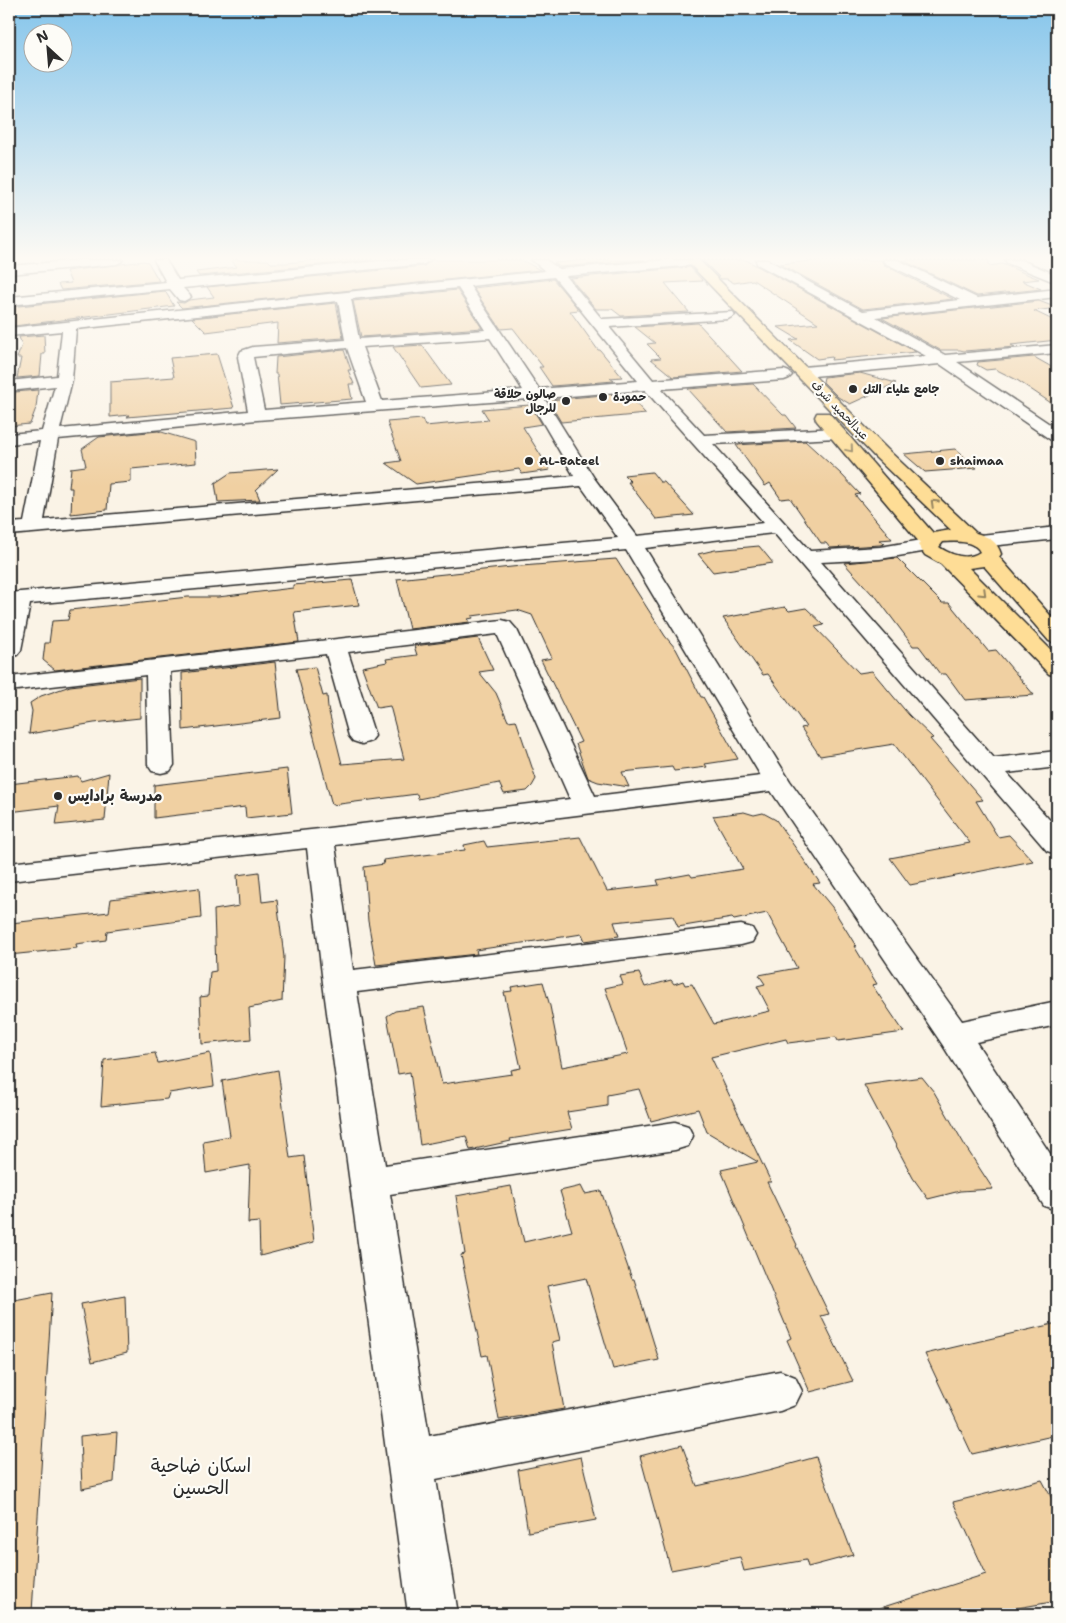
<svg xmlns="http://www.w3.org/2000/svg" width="1066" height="1623" font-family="'Shantell Sans','Playpen Sans Arabic',sans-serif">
	<rect width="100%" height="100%" fill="#faf3e6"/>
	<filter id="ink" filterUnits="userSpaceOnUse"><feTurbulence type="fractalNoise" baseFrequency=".02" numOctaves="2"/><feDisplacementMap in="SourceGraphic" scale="10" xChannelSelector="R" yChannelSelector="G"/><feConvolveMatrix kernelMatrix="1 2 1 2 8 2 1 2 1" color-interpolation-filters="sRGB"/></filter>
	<g filter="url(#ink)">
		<path fill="#f0d0a2" stroke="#2b2b2b" d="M231,260h37l3,3h14l34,-3h54l-174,16 -3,-4 41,-5z
			M432,260h90l18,10 -358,38 -6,-6 8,1 5,-3 25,-3 -7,-10 217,-21z
			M588,260h57l-85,7 -6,-4z
			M702,260h44l170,92 -85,8 1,-3 -15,2 -27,-19 8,-1 -20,-12 40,-4 -65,-43 -19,3 -7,-4h-6z
			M821,260h60l3,5 69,34 -90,10 -83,-45z
			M902,260h87v6l13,-2 37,15 -17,2 19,8 -64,7z
			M144,261l4,1 11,19 -98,9 -3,-6 13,-1 -5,-12z
			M690,267l13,14 -38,2 24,29 -68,4 -9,-7h-16l-26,-31z
			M553,279l26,31 -9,1 28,39h2l22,27 -12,1 4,3 -62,5 -13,-19h4l-30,-39 -12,1 -28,-41z
			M457,290l25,38 -121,9 -8,-36z
			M165,291l9,15 -160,20 -5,-16v-3z
			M1039,301l18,7 -23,3 23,11v18l-46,5 4,2 -51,4 -4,-1h-20l-58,-32z
			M336,303l7,35 -66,5 1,-20 -72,9 -14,-14z
			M698,323l12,13 32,35 -69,6 -22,-18 10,-1 -14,-14 8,-1 -20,-16z
			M44,335l1,19h-3l-2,22 -23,2 4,-20h-4l5,-13 -3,-8z
			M422,345l29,40 -30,3 -28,-41z
			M344,350l7,20h-3l6,14h-5l3,15 -72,6 -3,-31h-2l1,-17z
			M217,354l17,54 -107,9 3,-2 -20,2v-35l64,-5 -4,-19z
			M1034,357l23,13v37l-40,-27 -22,-11 -9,1 -9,-5 1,-3z
			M860,373l36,10 -46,21 -12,-7 -15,-15 1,-5z
			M753,384l30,31h3l10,13 -69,4 -39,-43z
			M38,390l-2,18 -6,16 -21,2v-26l5,-1 1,-7z
			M626,393l20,21 -85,8 -13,-22z
			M530,405l12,19 -19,3 27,43 -28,4 -3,-5 -103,15 -30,-21 15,-2 -14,-39 35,-3 3,7 64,-6 -7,-11z
			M158,431l37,11 1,21 -65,6v13l-22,2 -2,26 -36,4 1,-26h-3l2,-20 15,-2 -4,-17 17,-12z
			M805,441l36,33 19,20 -5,1 37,44 -13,1 5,4 -4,1 -50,3 -4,-5h-5l-31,-45 -9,1 -11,-16 -5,3 -29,-41z
			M955,449l22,19 -52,4 -21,-18z
			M278,469l-22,21 4,10 -42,2 -3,-19 15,-10z
			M652,472l8,10h4l30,33 -38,4 -28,-37h3l-7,-7z
			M759,546l14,17 -60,9 -15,-18 17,-4z
			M897,558l45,45h7l39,48 8,-1 38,45 -69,5 -19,-26h-6l-21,-28h-6l-39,-52h-2l-28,-31z
			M616,559l49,77 11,13 25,48h2l35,62 -33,5 2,3 -33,4 -2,-4 -50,5 7,15 -31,-5 -10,-4 -12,-34 5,-2 -40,-82 11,-2 -20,-43 -15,-5 -45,6 1,2 -5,1 2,3 -61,7 -12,-50 124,-13z
			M352,580l7,25 -65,7 5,30 -244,28 -12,-10 2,-17h4l3,-22 16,-1 2,-10 118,-13h30l75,-9v-3z
			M785,607l4,4 17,-3 18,17 -9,2 44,46 13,-2 37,44 24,23 -3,1 53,61 -7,1 22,36 11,-2 24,26 -123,24 -20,-27 80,-15 -76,-99 -74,12 -19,-28 5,-1 -38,-53 -5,1 -40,-57z
			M478,638l15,32 -14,2 17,21 12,28 8,-1 20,59 -4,7 -5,5 -23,3 -5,-11 -81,16 -1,-5 -85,11 -36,-136 19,-2 8,29 4,-1 1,13 14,56 62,-5 -14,-53 -13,2 -15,-41 25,-5 -1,-3 31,-4 -3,-9z
			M275,662l6,56 -98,12 -1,-57z
			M140,678v40l-46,5 -65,11 3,-23 -2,-8 11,-7 29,-10z
			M287,769l5,44 -46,5 -1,-11 -91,11v-33z
			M109,773l-4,47 -49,5 3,-19 -50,6v-28l69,-8 3,5z
			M744,812l10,3 9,-2 13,7 44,63 -7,1 19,23 24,39h-2l23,38 -5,1 32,47 -66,9 -2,-4 -48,6 -2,-4 -75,18 60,125h-4l30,63 -1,1 33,68 -8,2 32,65 -43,11 -23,-52 4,-2 -70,-168 37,-8 -51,-30 -9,-23 -47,12 -12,-32 -32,6v11l-40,6 5,17 -62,10 1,2 -41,9 -4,-14 -46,9 -10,-73 -12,2 -11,-58 8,-5 29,-4 18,77 70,-10 -1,-4 10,-2 -17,-76 8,-1 -1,-4 32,-5 7,24 12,61 66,-13 -23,-66 18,-4 -3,-8 19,-3 6,14 26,-7 3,4 9,-3 2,4 7,-1 22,40 56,-13 -13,-25 8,-2 -6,-9 38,-7 -30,-55 -33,7 -2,-2 -54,9 -5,-11 -59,6 5,14 -34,5 -3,-7 -106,16 1,4 -101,11 -8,-44 -4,-54 20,-3 -1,-4 82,-10 -1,-5 20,-4 3,6 93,-10 27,54 52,-6 -2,-5 33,-6 2,3 51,-8 -30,-53z
			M259,872l3,30 15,-2 7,57 -2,44 -33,7 2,31 -49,5 -2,-47 8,-1 2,-24 6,-1 -2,-61 25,-4 -2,-31z
			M199,888l2,30 -94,13 -1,9 -30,4 1,4 -68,7 2,-32 98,-11 2,-13z
			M155,1053l3,10 52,-10 4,33 -45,7 -2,6 -66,7 3,-46z
			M278,1070l12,88 14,-2 10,86 -54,14 -1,-34 -11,1 2,-58 -44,8 -3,-32 27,-5 -8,-55z
			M922,1077l12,15 33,57 26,40 -33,2 -32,8 -15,-21 -49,-93z
			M511,1186l13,56 48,-11 -12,-40 21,-5 4,8 16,-3 31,88h2l25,81 -46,9 -27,-91 -39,8 13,54 -8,2 12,67 -65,11 -12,-65 -5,1 -21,-101 4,-1 -9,-58z
			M52,1293l-20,319 -23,2v-313z
			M125,1296l2,57 -35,9 -11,-58z
			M1057,1323v112l-85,19 -47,-100z
			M117,1432l-3,50 -32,7 -2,-53z
			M682,1445l15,41 72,-16 47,-13 37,98 -45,12 -2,-7 -62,11 -4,-14 -69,13 -31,-114z
			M581,1457l15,63 -68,12 -10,-62z
			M1042,1480l15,28v93l-73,13h-109l-1,-4 112,-36 -33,-72z"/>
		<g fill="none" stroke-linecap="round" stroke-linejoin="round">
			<g stroke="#2b2b2b" stroke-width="3">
				<path id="minor" d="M81,260h42l-6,4 -108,10v-8z
					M154,260h12l12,20 212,-20h40l-6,4 -241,24 8,9 -7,4 -5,-1 -9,-11 -161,16v-8l157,-15z
					M532,260h14l13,9 108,-9h32l-1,4 -4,1 -128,11 36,43 131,-7 2,3 -7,4 -119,8 44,53 131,-10 5,2 3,3 -3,3 -5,2 -123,9 43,46 133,-7 6,1 2,4 -2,4 -6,1 -124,6 97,107 70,-4 48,-8 7,2 3,4 -3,4 -7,2 -48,8 -59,3 173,196 63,-7v16l-50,6 50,55v26l-10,-3 -273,-318 -129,15 145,233 172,240 95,-20v24l-81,17 81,122v46l-13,-4 -102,-162 -171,-253 -436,54 18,125 388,-45 11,3 4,7 -4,7 -11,3 -384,47 28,173 290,-43 13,4 5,10 -5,10 -13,4 -285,44 39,242 351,-65 15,6 7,14 -7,14 -15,6 -344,68 22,135h-50l-85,-631 -16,-135 -298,33v-18l311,-34 250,-30 -73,-165 -149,18 27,84 -4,5 -9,3 -9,-3 -4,-5 -23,-82 -156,18 4,93 -4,6 -9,2 -9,-2 -4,-6 -2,-90 -137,16v-14l493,-57 8,2 7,8 78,166 166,-20 -135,-226 -596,54 -9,46 -4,5 -8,2v-64l609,-55 -37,-52 -572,49v-12l15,-1 16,-81 -31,3v-10l33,-3 13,-45 -46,5v-10l48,-5 5,-45 -53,5v-8l536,-57zM554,277l84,104 -99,8 -69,-103zM458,288l27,42 -126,9 -8,-40zM338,301l7,39 -92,7 -12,4 -3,6 10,54 -188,18 12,-49 4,-51zM490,338l33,52 -141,11 -20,-54zM347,348l19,54 -102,8 -11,-53zM645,390l119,133 -127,13 -43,-58 -50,-80zM529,399l45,77 -530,44 14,-81 199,-19z
					M756,260h12l95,51 97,-11 -75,-37 -2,-3h15l79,38 80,-9v8l-181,20 69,38 112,-10v8l-100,9 100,67v12l-6,-1 -111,-76 -137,13 -5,-2 -3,-3 3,-3 5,-2 123,-11 -169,-92z
					M1005,260h16l36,15v8l-50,-20z
					M1057,527v12l-77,8 -7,-2 -3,-4 3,-4 7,-2z"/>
			</g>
			<g stroke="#2b2b2b" stroke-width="3">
				<path id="major" d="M686,260h13l188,189 89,84c13,4 21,8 25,21l-2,3 58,66v20l-8,-2 -65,-75 -15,2 88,88v20l-8,-2 -108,-110 -16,-9 -7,-10 2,-2 -103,-122 -2,-4 2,-4h12l104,120 18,-3 -76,-73zM943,542c11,-1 32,-2 37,10 -13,9 -29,3 -41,-5z"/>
			</g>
			<use href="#minor" fill="#fdfcf7" fill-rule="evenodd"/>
			<use href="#major" fill="#fedd96" fill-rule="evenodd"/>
		</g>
		<defs><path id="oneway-chevron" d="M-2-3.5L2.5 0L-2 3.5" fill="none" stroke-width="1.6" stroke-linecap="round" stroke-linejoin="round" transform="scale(1.25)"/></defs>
		<g stroke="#948460">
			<use href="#oneway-chevron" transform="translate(850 449) rotate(50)"/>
			<use href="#oneway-chevron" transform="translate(934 503) rotate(-136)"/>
			<use href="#oneway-chevron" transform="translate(983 593) rotate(44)"/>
		</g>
	</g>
	<linearGradient id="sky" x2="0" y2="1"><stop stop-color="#85c5eb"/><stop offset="0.53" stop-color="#fdfaf4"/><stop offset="1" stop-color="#fdfaf4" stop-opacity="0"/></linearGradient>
	<rect width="1066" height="487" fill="url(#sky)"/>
	<g fill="#2b2b2b" stroke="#fdfcf7" stroke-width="2">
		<circle cx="853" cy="389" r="5"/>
		<circle cx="603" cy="397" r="5"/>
		<circle cx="566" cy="401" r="5"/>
		<circle cx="529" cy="461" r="5"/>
		<circle cx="940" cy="461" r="5"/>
		<circle cx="58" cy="796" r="5"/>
	</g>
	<g text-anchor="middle" stroke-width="4.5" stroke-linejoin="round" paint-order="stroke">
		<g font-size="12" font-weight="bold" fill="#2b2b2b" stroke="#fdfcf7" text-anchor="start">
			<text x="863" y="393">جامع علياء التل</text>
			<text x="556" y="398" text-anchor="end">صالون حلاقة<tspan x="556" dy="14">للرجال</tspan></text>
			<text x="613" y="401">حمودة</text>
			<text x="539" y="465">AL-Bateel</text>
			<text x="950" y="465">shaimaa</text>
		</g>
		<g font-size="12" fill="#2b2b2b" stroke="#fdfcf7">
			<text transform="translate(840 410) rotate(46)" y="4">عبدالحميد شرف</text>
		</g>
		<g font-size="15" font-weight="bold" fill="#2b2b2b" stroke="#fdfcf7" text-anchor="start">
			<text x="68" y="801">مدرسة برادايس</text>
		</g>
		<g font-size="19" fill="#2b2b2b" stroke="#fdfcf7">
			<text x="201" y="1472">اسكان ضاحية<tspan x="201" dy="22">الحسين</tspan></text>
		</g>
	</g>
	<rect width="1066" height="1623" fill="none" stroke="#fdfcf7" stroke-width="30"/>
	<rect x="15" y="15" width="1036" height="1593" fill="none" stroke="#2b2b2b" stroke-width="2" filter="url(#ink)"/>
	<g transform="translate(48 48) rotate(334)"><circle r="24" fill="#fdfcf7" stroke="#a9a8a5"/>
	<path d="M0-4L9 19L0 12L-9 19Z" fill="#2b2b2b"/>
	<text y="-8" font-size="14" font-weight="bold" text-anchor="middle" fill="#2b2b2b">N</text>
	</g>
</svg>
